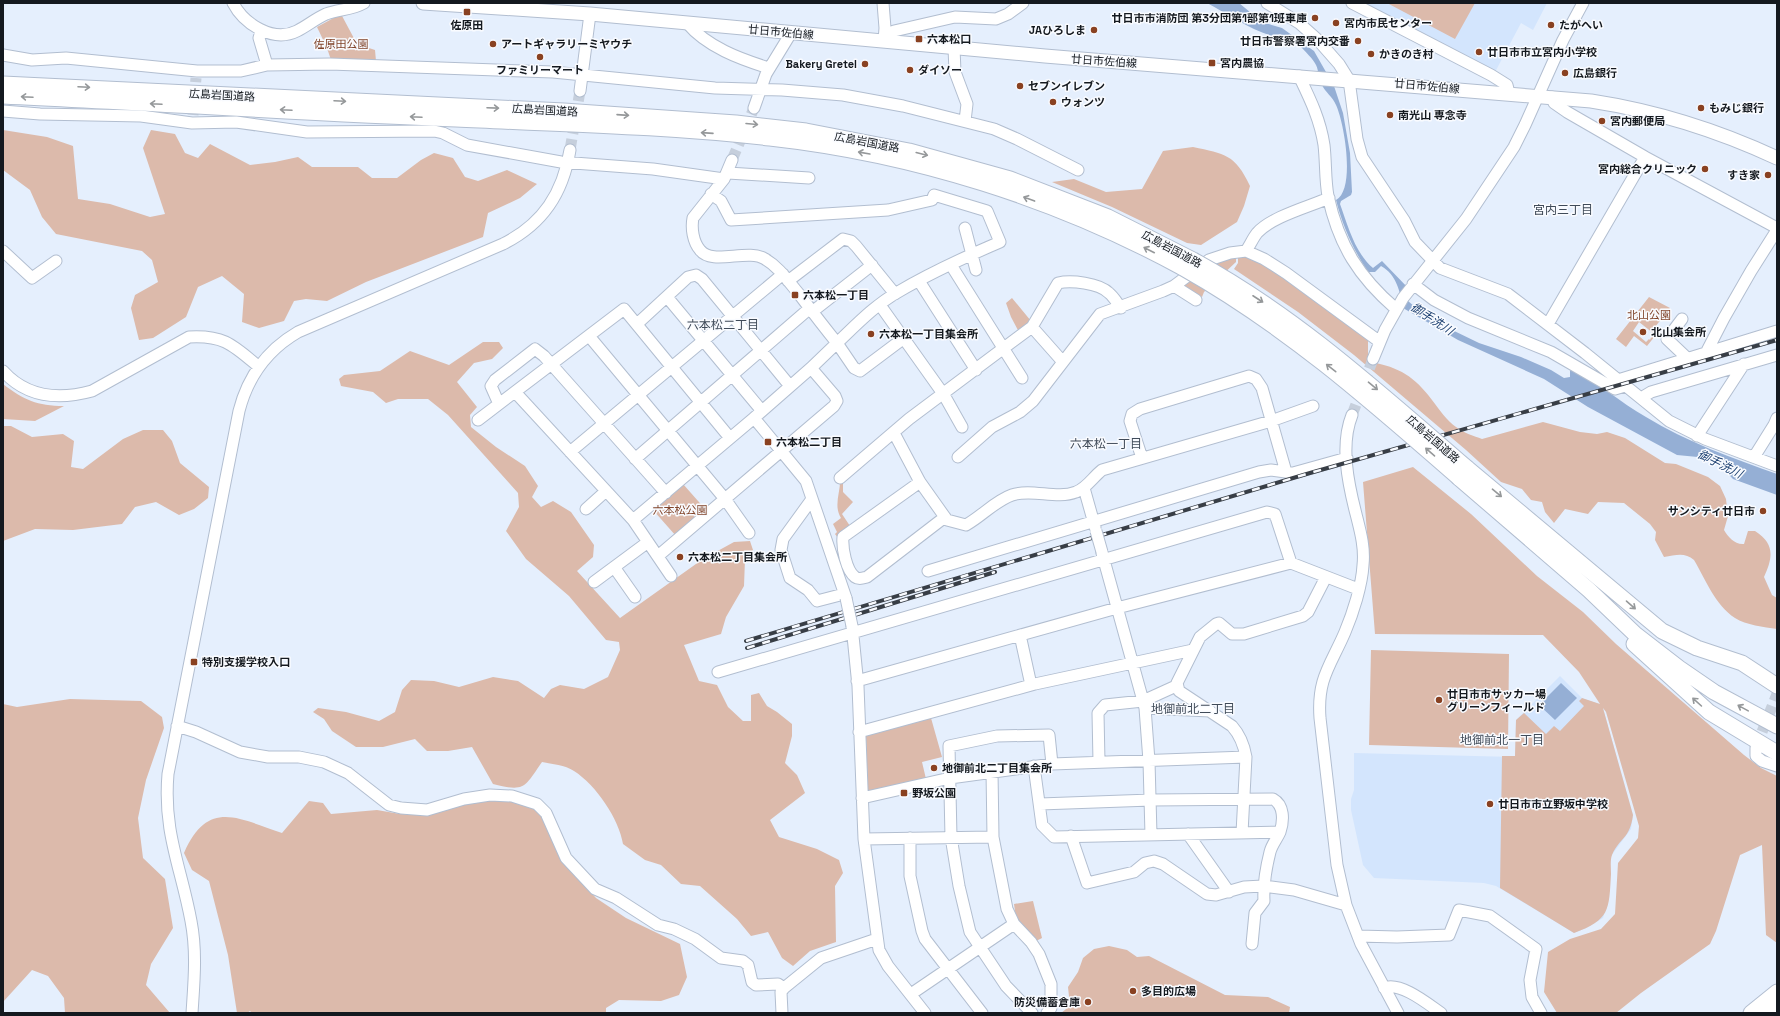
<svg xmlns="http://www.w3.org/2000/svg" width="1780" height="1016" font-family="'Space Grotesk','Noto Sans JP',sans-serif">
	<rect width="100%" height="100%" fill="#e5effd"/>
	<path fill="#d3e5fd" d="M1360,3h187l-14,27 -12,-7 -27,51z
		M1560,676l22,22 20,7 31,110 -2,14 -20,27 -4,49 -4,13 -17,10 -12,5 -78,-47 -12,-3 -110,-5 -11,-13 -12,-55v-11l3,-9v-37l161,4 1,-37z"/>
	<path fill="#dcbaab" fill-rule="evenodd" d="M1387,3h88l-20,36z
		M341,14l16,30 18,6 1,11 -45,-1 -4,-12 -10,-21z
		M3,130l44,7 26,9 5,53 32,5 40,13 15,-3 -22,-66 8,-18 24,4 10,19 13,5 12,-14 40,21 25,-3 23,-5 14,10h46l14,11h25l24,-18 13,-7 19,5 12,19 13,4 29,-11 30,14 -17,14 -32,15 -5,24 -117,45 -39,19 -21,-2 -12,2 -10,20 -25,7 -17,-6 2,-28 -22,-18 -24,11 -12,30 -33,21 -14,2 -8,-32 4,-13 23,-13 -6,-22 -10,-9 -86,-17 -14,-17 -12,-27 -27,-20z
		M1193,147c32,7 42,7 57,39l-6,20 -7,16 -36,23 -14,-2 -75,-36 -60,-25 22,-3 32,13 36,-3 21,-38z
		M1246,255l16,6 106,78v19l3,4c28,5 44,15 61,38 7,9 15,21 24,27 8,6 18,9 26,12l61,-17 37,10 17,2 10,-2 18,6 40,25 11,1 32,13 12,9 6,13 2,17 -4,14c4,7 11,15 20,14l4,-13h7c20,13 18,26 9,46l8,18 5,3v31c-13,-2 -31,-4 -42,-11 -20,-13 -29,-38 -41,-58 -9,-8 -18,-5 -30,-3l-9,-17 1,-8 -6,-8 -26,-21 -26,-1 -10,12 -23,-5 -11,14 -9,-11 -3,-10 -11,-2 -9,-11 -21,-7 -35,-32 -112,-95 -56,-43 -64,-43 4,-6v-7z
		M1236,257v5l-32,30 -2,5 -20,-11 31,-24z
		M1649,297l21,11 -15,19 4,4 -12,15 -13,-10 -8,11 -10,-8zM1639,322l14,11 -3,7 -1,-1 -3,3 -13,-11z
		M1012,298l19,23 -12,11 -8,-15 -5,-14z
		M483,342h16l4,6 -11,11 -18,4 -17,19 20,25 -7,8 1,12 25,20 29,19 13,20 -6,11 9,10 12,-6 18,11 23,33 -1,12 -16,14 43,47 83,-59 31,-17 16,-1 3,9 -8,9 -1,27 -18,31 -5,17 -37,11 15,36 18,4 11,22 15,14h8v-26l8,-2 8,13 10,6 15,12v12l-7,27 12,12 8,18 -35,27 9,17 38,12 22,11 4,13 -8,13 1,56 -26,9 -17,15 -11,-8 -14,-26 -17,4 -14,-17 -37,-33 -19,-2 -20,-19 -16,-5 -22,-16c-4,-25 -27,-59 -49,-73 -9,-6 -22,-7 -32,-9 -18,26 -17,30 -49,22l-21,-37 -24,4h-21l-12,-12 -32,8h-27l-24,-16 -8,-12 -11,-7 5,-4 28,4 33,9 16,-9 7,-22 9,-10 23,1 25,6 34,-10 25,4 26,17 7,-9 9,-4 24,4 24,-12 12,-27 -1,-8 -13,-2 -37,-44 -43,-37 -20,-28 13,-24 -1,-14 -70,-78 -20,-16h-30l-12,4 -13,-11 -32,-6 -2,-7 5,-4 36,-4 30,-20 39,14z
		M3,384c21,16 34,22 61,22l-29,15 -32,-2z
		M3,426h8l21,11 31,-3 11,7 -3,26 12,2 40,-30 20,-9h20l9,11 8,22 29,24 -1,11 -14,11 -15,6 -23,-13 -21,5 -13,17 -49,6 -38,-1 -32,12z
		M1413,467l58,47 66,62 46,36 33,32 128,111 17,13 16,8v167l-11,-8 -4,-90 -22,10 -24,76 -6,13 -69,49 -25,20h-59l-13,-21 4,-40 22,-13 31,-10 14,-15 3,-51 20,-25 1,-12 -33,-114 -3,-4 30,107c-3,24 -13,22 -21,40 -2,5 -1,13 -1,19 -2,36 -1,46 -37,59l-74,-45 2,-132h13l1,-36 8,-7 22,21 8,-8 6,5 24,-25 -5,-5 3,-3 18,6 -21,-32 -36,-37 -168,-1 -12,-152z
		M840,478l3,5v9l10,10 -11,12 8,12 -12,12 -3,-4 2,-2 -4,-8 8,-6c-8,-13 0,-26 -1,-40z
		M683,484l23,26 -30,26 -23,-26z
		M1371,650l138,4 -1,95 -139,-4z
		M70,699l71,2 21,16 2,11 -18,52 -8,38 5,40 22,21 8,49 -22,36 -5,21 24,28h-105l-1,-15 -16,-22 -16,-6 -29,32v-298l14,3z
		M931,718l11,39 -20,5 4,17 -58,12 -2,-55z
		M481,798l46,4 15,14 29,54 25,28 30,20 54,26 7,33 -8,18 -18,6 -42,-1 -13,8v5h-354l-2,-2 -3,2h-10l-9,-58 -19,-74 -17,-11 -8,-17c24,-54 53,-35 98,-20l27,-32 14,2 8,11 46,-4 23,4 29,1z
		M1033,901l9,37 -6,3 -20,-23 -2,-14z
		M1109,946l18,4 10,7 12,-1 76,39 43,2 22,10 -1,6h-228l9,-7 -2,-19 10,-15 5,-14 11,-9z"/>
	<path fill="#95afd5" d="M1207,3h32l23,19 20,6 32,23 20,35 9,27 7,40 2,39 -1,3 -10,6 -1,3c8,22 15,49 33,64l9,-7 28,29 -2,11 20,17 7,1 11,8 33,16 42,14 30,13 13,8 6,-1v-6l2,-3c26,15 48,34 74,49 41,25 86,41 131,57v21l-44,-16 -15,-16 -10,-5 -31,-3 -89,-48 -44,-28 -86,-39 -55,-32c-3,-16 -6,-33 -22,-42l-6,6h-7c-15,-23 -25,-45 -32,-72 20,-11 8,-78 0,-95 -3,-8 -11,-13 -14,-20 -4,-6 -3,-14 -6,-20 -2,-5 -12,-15 -16,-19 -10,-8 -19,-7 -31,-11 -19,-6 -43,-22 -62,-32z
		M1561,683l16,15 -22,22 -16,-15z"/>
	<g fill="none" stroke-linecap="round" stroke-linejoin="round">
		<path stroke="#c6cfdc" stroke-width="11" stroke-dasharray="11 5.5" stroke-linecap="butt" d="M193,115l3,-37
			M570,150l10,-59
			M732,160l22,-52
			M1352,415l21,-56
			M1756,747l21,-53"/>
		<g stroke="#b2bed0" stroke-width="13">
			<path id="minor" d="M233,3c11,21 40,40 64,28 10,-5 18,-12 29,-17 13,-5 26,-4 38,-11
				M883,3l2,25 -1,13
				M1267,3l32,20 18,16 22,25 10,16 8,59 5,18 42,63 11,22 25,26 68,26 77,59 84,68 36,18 72,27
				M1352,3l139,72 16,10 2,8
				M687,23c20,24 53,36 82,45
				M261,31l-2,7 8,27
				M885,36l9,-5 61,-14 41,2 12,-5 15,-11
				M954,48l1,24 12,32 -2,17
				M3,55l29,5 34,-2 131,13h44l26,-6 63,-1 223,8 162,16 67,2 61,5 60,11 91,23 23,10 61,31
				M1299,76c11,23 21,43 25,69 2,17 1,35 4,51 11,50 31,81 68,113
				M580,91l10,-77
				M1552,97l2,6 13,9 78,45 132,71
				M754,108l12,-34 25,-41
				M3,111l37,3 101,2 51,7 44,-1 71,10 127,-1 9,2 24,12 94,17 92,7 71,10
				M732,160l-8,19 -31,39c-2,10 0,24 7,32 12,16 48,-2 65,9 14,8 23,22 34,35 12,16 25,33 38,49l-26,25 -57,50 52,63 40,117
				M728,173l81,5
				M711,194l10,7 10,19 157,-10 44,-10 2,-5 53,16 13,31c-35,15 -70,31 -102,50 -23,13 -42,33 -61,51l17,25 6,3 44,-33
				M965,228l11,42
				M3,251l29,27 24,-17
				M1246,251c4,-6 7,-13 11,-18 14,-16 51,-26 72,-35
				M951,265l71,113
				M788,281l55,-42 8,2 5,5 39,48
				M919,281l57,89
				M1413,284l21,16 34,18 83,34 64,37 10,-3
				M1174,286l22,14
				M667,297l95,114
				M880,305l64,90 18,32
				M812,312l60,-47
				M1682,319l-15,20 20,19
				M637,324l51,-47 8,-2 6,4 88,107
				M1548,324l97,-167
				M1032,327l31,35
				M589,336l136,163 24,34
				M1707,351l17,-33 27,-47 26,-41
				M1373,359l12,-29 18,-32 63,-79 48,-72 11,-22 38,-85 20,-37
				M3,371c24,27 56,29 89,20l97,-54c35,-2 44,8 70,30
				M1618,380l159,-49
				M515,392l118,128 38,56
				M1641,398l10,-6 126,-37
				M499,404l-8,-18 4,-6 40,-31 9,7 122,137
				M1352,415c-12,30 -4,68 4,99 4,16 9,33 7,51 -1,20 -10,48 -18,67 -14,33 -28,46 -25,86l17,147 9,40 15,39 37,69
				M478,420l146,-111 106,129
				M894,433l26,49 27,38 19,5c16,-9 29,-24 46,-30 21,-7 44,5 64,-3 11,-4 17,-15 26,-22l169,-49 42,-15
				M1697,436l47,-72
				M570,452l213,-178
				M958,457l34,-30 28,-15 13,-11 67,-87 63,-23 11,-5 35,-26 21,-7 16,-2 18,8 22,14 94,69
				M1754,457l20,-32 3,-7
				M1142,458l-12,-37 2,-7 8,-5 109,-33 7,3 6,9 24,84
				M635,459l175,-151
				M840,478l69,-59 123,-92 26,-44c13,-3 41,0 51,10 5,4 8,10 12,15
				M920,482l-77,55c-1,11 3,33 12,40 4,3 8,1 12,0l78,-60
				M1084,488l11,39
				M812,499l-29,40 -2,11 9,28 18,12 9,11 27,-7
				M586,509l20,-18
				M633,520l121,-102
				M1102,553l43,155 4,53 2,74
				M658,556l176,-150 3,-5 -2,-5 -24,-28
				M614,567l21,30
				M928,571l331,-99 12,-2 22,3 54,-15
				M594,582l54,-40
				M852,626l6,60 6,153 15,111 9,16 37,47
				M1020,635l11,50
				M718,672l549,-160 8,2 16,49
				M857,681l260,-73 174,-45 67,26
				M1145,708l65,3
				M177,726l19,6 44,20 28,5h31l25,5 24,11 41,32 12,3 26,2 37,-11 26,-4 22,1 25,8 9,9 20,45 29,31 21,9 42,27 16,4 21,10 26,19 22,3 5,4 4,17 4,3 22,-1 6,4 -3,4 1,21
				M859,732l176,-48 158,-34
				M1756,748v8l6,5 15,5
				M1099,762l-1,-49 7,-8 38,-4 33,-15
				M1034,766l8,59 12,12 226,-5
				M992,771l1,66 14,72 7,15 17,18 8,12 12,30v24l-4,5
				M862,798l88,-20 102,-14 194,-7
				M1040,804l111,-4 122,-1c11,6 11,21 7,33 -3,7 -8,12 -10,20 -4,16 -7,32 -6,49l-9,12 -3,31
				M1242,833l4,-76c-2,-12 -6,-22 -14,-31l-53,-35 -2,-8 23,-46 16,-13 3,-1 13,11h12l59,-18 5,-4 18,-35
				M1188,834l41,58
				M1071,836l16,47 47,-11 11,-9 9,-2 9,3 44,30 9,1 28,-8 19,-1 31,4 52,15
				M910,838v38l12,55 3,8 57,74
				M864,839l129,-2
				M1358,936l39,1 52,-2 10,-25 31,6 46,33 -6,31 2,17 9,16
				M784,988l37,-30 56,-19
				M1384,988c16,-7 44,16 57,25
				M911,994l103,-70
				M192,1013c2,-31 5,-61 -1,-92 -10,-54 -28,-89 -23,-147l71,-363c9,-35 28,-61 59,-79l205,-88c40,-20 60,-51 67,-94
				M1032,1013l-26,-27 -36,-54 -11,-46 -8,-49 -2,-91 48,-10 52,-1 3,29"/>
		</g>
		<g stroke="#b2bed0" stroke-width="15">
			<path id="major" d="M423,3l167,11 455,42 546,45c65,10 126,29 186,57"/>
		</g>
		<g stroke="#b2bed0" stroke-width="17">
			<path id="highway" d="M3,84l561,27 172,12 70,8 103,20 101,28 98,38 85,43
				M3,96c151,7 302,17 453,23 105,5 210,7 314,19 144,16 287,61 413,130
				M1467,468l195,163 35,17 45,15 35,23
				M1459,478l130,112 46,44 44,34 35,24 63,34
				M1634,644l75,68 68,41
				M1751,1013l26,-21
				M1770,1013l7,-5"/>
		</g>
		<use href="#minor" stroke="#fff" stroke-width="11"/>
		<use href="#major" stroke="#fff" stroke-width="13"/>
		<use href="#highway" stroke="#fff" stroke-width="15"/>
		<g stroke="#383e46" stroke-width="4">
			<path id="rail" d="M746,641l564,-168 467,-133
				M747,648l248,-76"/>
		</g>
		<use href="#rail" stroke="#f9fbff" stroke-width="2.5" stroke-dasharray="8" stroke-linecap="butt"/>
		<g stroke="#b2bed0" stroke-width="13" stroke-linecap="butt">
			<path id="minor-bridge" d="M1096,531l6,21
				M846,598l6,28"/>
		</g>
		<g stroke="#b2bed0" stroke-width="17" stroke-linecap="butt">
			<path id="highway-bridge" d="M1193,260c102,55 187,133 274,208
				M1183,268c103,58 188,133 276,210"/>
		</g>
		<use href="#minor-bridge" stroke="#fff" stroke-width="11"/>
		<use href="#highway-bridge" stroke="#fff" stroke-width="15"/>
	</g>
	<defs><path id="oneway-shaft" d="M-6 0H5M1.5-3L5.5 0L1.5 3" fill="none" stroke-width="1.6" stroke-linecap="round" stroke-linejoin="round"/></defs>
	<g stroke="#95989a">
		<use href="#oneway-shaft" transform="translate(84 87) rotate(3)"/>
		<use href="#oneway-shaft" transform="translate(27 97) rotate(-177)"/>
		<use href="#oneway-shaft" transform="translate(340 101) rotate(3)"/>
		<use href="#oneway-shaft" transform="translate(156 104) rotate(-177)"/>
		<use href="#oneway-shaft" transform="translate(493 108) rotate(2)"/>
		<use href="#oneway-shaft" transform="translate(286 110) rotate(-177)"/>
		<use href="#oneway-shaft" transform="translate(623 115) rotate(4)"/>
		<use href="#oneway-shaft" transform="translate(416 117) rotate(-177)"/>
		<use href="#oneway-shaft" transform="translate(752 124) rotate(5)"/>
		<use href="#oneway-shaft" transform="translate(707 133) rotate(-176)"/>
		<use href="#oneway-shaft" transform="translate(864 153) rotate(-170)"/>
		<use href="#oneway-shaft" transform="translate(922 154) rotate(14)"/>
		<use href="#oneway-shaft" transform="translate(1029 199) rotate(-160)"/>
		<use href="#oneway-shaft" transform="translate(1149 250) rotate(-153)"/>
		<use href="#oneway-shaft" transform="translate(1258 299) rotate(33)"/>
		<use href="#oneway-shaft" transform="translate(1331 368) rotate(-142)"/>
		<use href="#oneway-shaft" transform="translate(1373 386) rotate(40)"/>
		<use href="#oneway-shaft" transform="translate(1430 452) rotate(-139)"/>
		<use href="#oneway-shaft" transform="translate(1497 493) rotate(40)"/>
		<use href="#oneway-shaft" transform="translate(1631 605) rotate(41)"/>
		<use href="#oneway-shaft" transform="translate(1697 702) rotate(-138)"/>
		<use href="#oneway-shaft" transform="translate(1743 708) rotate(-151)"/>
	</g>
	<g fill="#894121" stroke="#f9fbff" stroke-width="1.5">
		<rect x="463" y="8" width="8" height="8" rx="2"/>
		<circle cx="1315" cy="18" r="4"/>
		<circle cx="1336" cy="23" r="4"/>
		<circle cx="1551" cy="25" r="4"/>
		<circle cx="1094" cy="30" r="4"/>
		<rect x="915" y="35" width="8" height="8" rx="2"/>
		<circle cx="1358" cy="41" r="4"/>
		<circle cx="493" cy="44" r="4"/>
		<circle cx="1479" cy="52" r="4"/>
		<circle cx="1371" cy="54" r="4"/>
		<circle cx="540" cy="57" r="4"/>
		<rect x="1208" y="59" width="8" height="8" rx="2"/>
		<circle cx="865" cy="64" r="4"/>
		<circle cx="910" cy="70" r="4"/>
		<circle cx="1565" cy="73" r="4"/>
		<circle cx="1020" cy="86" r="4"/>
		<circle cx="1053" cy="102" r="4"/>
		<circle cx="1701" cy="108" r="4"/>
		<circle cx="1390" cy="115" r="4"/>
		<circle cx="1602" cy="121" r="4"/>
		<circle cx="1705" cy="169" r="4"/>
		<circle cx="1768" cy="175" r="4"/>
		<rect x="791" y="291" width="8" height="8" rx="2"/>
		<circle cx="1643" cy="332" r="4"/>
		<circle cx="871" cy="334" r="4"/>
		<rect x="764" y="438" width="8" height="8" rx="2"/>
		<circle cx="1763" cy="511" r="4"/>
		<circle cx="680" cy="557" r="4"/>
		<rect x="190" y="658" width="8" height="8" rx="2"/>
		<circle cx="1439" cy="700" r="4"/>
		<circle cx="934" cy="768" r="4"/>
		<rect x="900" y="789" width="8" height="8" rx="2"/>
		<circle cx="1490" cy="804" r="4"/>
		<circle cx="1133" cy="991" r="4"/>
		<circle cx="1088" cy="1002" r="4"/>
	</g>
	<g text-anchor="middle" stroke-width="3" stroke-linejoin="round" paint-order="stroke">
		<g font-size="11" font-weight="bold" fill="#14191f" stroke="#f9fbff" text-anchor="start">
			<text x="1307" y="22" text-anchor="end">廿日市市消防団 第3分団第1部第1班車庫</text>
			<text x="1344" y="27">宮内市民センター</text>
			<text x="467" y="29" text-anchor="middle">佐原田</text>
			<text x="1559" y="29">たがへい</text>
			<text x="1086" y="34" text-anchor="end">JAひろしま</text>
			<text x="927" y="43">六本松口</text>
			<text x="1350" y="45" text-anchor="end">廿日市警察署宮内交番</text>
			<text x="501" y="48">アートギャラリーミヤウチ</text>
			<text x="1487" y="56">廿日市市立宮内小学校</text>
			<text x="1379" y="58">かきのき村</text>
			<text x="1220" y="67">宮内農協</text>
			<text x="857" y="68" text-anchor="end">Bakery Gretel</text>
			<text x="540" y="74" text-anchor="middle">ファミリーマート</text>
			<text x="918" y="74">ダイソー</text>
			<text x="1573" y="77">広島銀行</text>
			<text x="1028" y="90">セブンイレブン</text>
			<text x="1061" y="106">ウォンツ</text>
			<text x="1709" y="112">もみじ銀行</text>
			<text x="1398" y="119">南光山 専念寺</text>
			<text x="1610" y="125">宮内郵便局</text>
			<text x="1697" y="173" text-anchor="end">宮内総合クリニック</text>
			<text x="1760" y="179" text-anchor="end">すき家</text>
			<text x="803" y="299">六本松一丁目</text>
			<text x="1651" y="336">北山集会所</text>
			<text x="879" y="338">六本松一丁目集会所</text>
			<text x="776" y="446">六本松二丁目</text>
			<text x="1755" y="515" text-anchor="end">サンシティ廿日市</text>
			<text x="688" y="561">六本松二丁目集会所</text>
			<text x="202" y="666">特別支援学校入口</text>
			<text x="1447" y="698">廿日市市サッカー場<tspan x="1447" dy="13">グリーンフィールド</tspan></text>
			<text x="942" y="772">地御前北二丁目集会所</text>
			<text x="912" y="797">野坂公園</text>
			<text x="1498" y="808">廿日市市立野坂中学校</text>
			<text x="1141" y="995">多目的広場</text>
			<text x="1080" y="1006" text-anchor="end">防災備蓄倉庫</text>
		</g>
		<g font-size="11" fill="#14191f" stroke="#f9fbff">
			<text transform="translate(781 32) rotate(5)" y="4">廿日市佐伯線</text>
			<text transform="translate(1104 61) rotate(4)" y="4">廿日市佐伯線</text>
			<text transform="translate(1427 86) rotate(5)" y="4">廿日市佐伯線</text>
			<text transform="translate(222 95) rotate(3)" y="4">広島岩国道路</text>
			<text transform="translate(545 110) rotate(3)" y="4">広島岩国道路</text>
			<text transform="translate(867 142) rotate(11)" y="4">広島岩国道路</text>
			<text transform="translate(1172 249) rotate(28)" y="4">広島岩国道路</text>
			<text transform="translate(1433 439) rotate(41)" y="4">広島岩国道路</text>
		</g>
		<g font-size="11" fill="#81452b" stroke="#f9fbff">
			<text x="341" y="48">佐原田公園</text>
			<text x="1649" y="319">北山公園</text>
			<text x="680" y="514">六本松公園</text>
		</g>
		<g font-size="12" fill="#404b59" stroke="#f9fbff">
			<text x="1563" y="214">宮内三丁目</text>
			<text x="723" y="329">六本松二丁目</text>
			<text x="1106" y="448">六本松一丁目</text>
			<text x="1193" y="713">地御前北二丁目</text>
			<text x="1502" y="744">地御前北一丁目</text>
		</g>
		<g font-size="12" font-style="italic" fill="#214474" stroke="#f9fbff">
			<text transform="translate(1432 319) rotate(33)" y="4">御手洗川</text>
			<text transform="translate(1720 464) rotate(27)" y="4">御手洗川</text>
		</g>
	</g>
	<rect width="1780" height="1016" fill="none" stroke="#14191f" stroke-width="8"/>
</svg>
